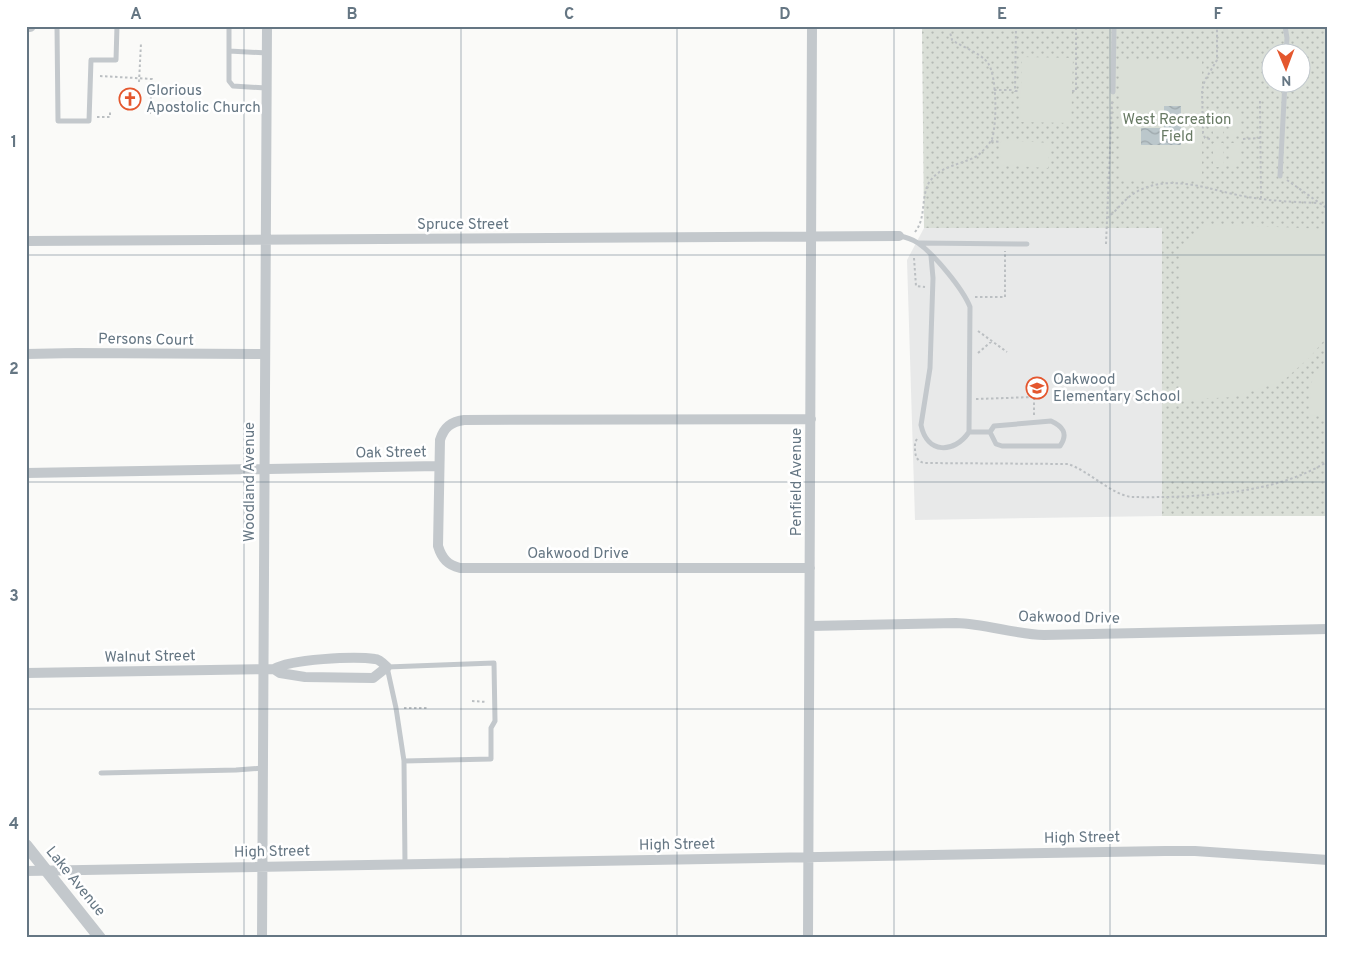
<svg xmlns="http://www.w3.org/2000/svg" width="1354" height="964" font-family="Overpass,sans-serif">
	<defs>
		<pattern id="grass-dots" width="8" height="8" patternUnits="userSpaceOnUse" patternTransform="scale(1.25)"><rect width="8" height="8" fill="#dadfd7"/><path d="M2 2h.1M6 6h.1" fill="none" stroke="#b4b9b4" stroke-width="1.8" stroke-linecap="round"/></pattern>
		<pattern id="water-waves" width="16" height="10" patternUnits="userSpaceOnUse" patternTransform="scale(1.25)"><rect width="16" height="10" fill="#bbc7cb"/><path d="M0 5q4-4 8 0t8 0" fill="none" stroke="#9ca6aa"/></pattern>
	</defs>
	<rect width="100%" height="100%" fill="#fafaf8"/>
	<path fill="#e8e9e9" d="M924,228h239l-1,288 -247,4 -8,-260z"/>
	<path fill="url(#grass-dots)" fill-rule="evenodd" d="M922,26h406v490h-166v-288h-238zM1272,52h30v30h-30z"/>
	<path fill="#dadfd7" d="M1022,57l51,1 -2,65 -51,-1z
		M1121,60h81v121h-81z
		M1229,110h10v24h-10z
		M1212,111h11v23h-10z
		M1001,140l49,3 -2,25 -48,-3z
		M1213,143h10l1,24h-11z
		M1229,143h11v23l-11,1z
		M1205,224l123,5v107l-18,21 -27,24 -49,16 -55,3 2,-154z
		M1328,356v60l-19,-1 2,-32z"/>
	<path fill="url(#water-waves)" d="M1164,106h17v39h-40v-17h23z"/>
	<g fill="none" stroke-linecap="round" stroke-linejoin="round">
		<path stroke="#bbbfc2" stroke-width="2" stroke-dasharray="2.5 2.5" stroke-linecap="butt" d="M1016,26l-1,65h5
			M100,76l52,3 -2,35
			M139,82l2,-39
			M994,90h20
			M1072,91h4v-65
			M1260,101l1,97
			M97,117h13v-5
			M1210,139l-5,-1 -2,-5 -1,-43 3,-10 12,-20v-34
			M1243,139l17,-1
			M991,141l10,1
			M1287,180l41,29
			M1107,218c11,-8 17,-19 29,-26 36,-20 75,-1 112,5 23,4 46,5 70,6
			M915,232c12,-15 5,-36 15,-51 12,-16 31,-16 47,-25 5,-4 12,-11 15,-17 5,-16 5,-63 -4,-76 -9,-11 -24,-15 -36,-23l-2,-8
			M1106,244l6,-143
			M914,258l2,28 9,1
			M975,297h30v-46
			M978,331l29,21
			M978,353l14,-12
			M976,399l58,-2
			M1034,415v-30
			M917,439l-2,3c0,10 -1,18 9,21l144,1c21,7 43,30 63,33 60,1 145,-2 197,-36
			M472,701l15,1
			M404,708h23"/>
		<path stroke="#c3c8cc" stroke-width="5" d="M57,26l1,95h31l2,-61h25l1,-34
			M229,26v55l4,5 33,2
			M1285,26l2,12 -1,14
			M229,51l38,2
			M1113,92l1,-66
			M1280,176l5,-94
			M899,236c7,1 13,3 19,7 16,11 45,46 52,64l-1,125c-15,22 -42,22 -48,-7l9,-57 3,-90 -2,-22
			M919,243l108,1
			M1051,421c11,5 18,12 9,25h-58l-6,-2 -6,-12 4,-6z
			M969,432h21
			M404,761l87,-2v-31l4,-7 -1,-58 -107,4 9,41 8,53 1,103
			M101,773l135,-3 27,-2"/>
		<path stroke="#c3c8cc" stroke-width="10" d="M26,241l873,-5
			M26,354l50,-1 189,1
			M26,473l413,-7
			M810,568h-350c-12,-3 -18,-9 -22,-22l2,-106c4,-13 11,-18 24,-20l347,-1
			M810,626l146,-3c30,1 58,11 88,12l284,-6
			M26,673l248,-4 6,4 25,4 68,1 14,-11c-3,-3 -8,-8 -12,-8 -20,-3 -85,0 -101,10
			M26,871l1139,-20h30l133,9
			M262,938l5,-912
			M808,938l4,-912"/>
		<path stroke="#c3c8cc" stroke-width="12" d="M26,26h4
			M26,845l74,93"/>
	</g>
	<path fill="none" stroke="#657683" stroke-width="1" stroke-opacity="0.55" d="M244,26v912M461,26v912M677,26v912M894,26v912M1110,26v912M26,255h1302M26,482h1302M26,709h1302"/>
	<defs>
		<g id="church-ring" transform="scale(1.125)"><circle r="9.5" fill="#fff" stroke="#e4572e" stroke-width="1.5"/><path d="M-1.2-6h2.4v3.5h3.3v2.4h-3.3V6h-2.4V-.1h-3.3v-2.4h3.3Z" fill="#e4572e"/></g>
		<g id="school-ring" transform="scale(1.125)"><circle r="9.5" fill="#fff" stroke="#e4572e" stroke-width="1.5"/><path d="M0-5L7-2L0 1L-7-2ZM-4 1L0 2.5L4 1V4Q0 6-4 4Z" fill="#e4572e"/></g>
	</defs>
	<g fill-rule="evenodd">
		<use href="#church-ring" x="130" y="99"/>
		<use href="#school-ring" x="1037" y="388"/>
	</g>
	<g text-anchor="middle" stroke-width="5" stroke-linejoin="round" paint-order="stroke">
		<g font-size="15" fill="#657683" stroke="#fff" text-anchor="start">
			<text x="146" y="95">Glorious<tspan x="146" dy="17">Apostolic Church</tspan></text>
			<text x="1053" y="384">Oakwood<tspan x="1053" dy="17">Elementary School</tspan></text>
		</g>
		<g font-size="15" fill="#687a64" stroke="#fff">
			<text x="1177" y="124">West Recreation<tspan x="1177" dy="17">Field</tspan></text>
		</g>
		<g font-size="15" fill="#657683" stroke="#fff">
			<text x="463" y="229">Spruce Street</text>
			<text transform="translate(146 339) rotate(1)" y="5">Persons Court</text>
			<text transform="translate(391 452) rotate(-1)" y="5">Oak Street</text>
			<text transform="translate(249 482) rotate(-90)" y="5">Woodland Avenue</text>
			<text transform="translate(796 482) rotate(-90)" y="5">Penfield Avenue</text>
			<text x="578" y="558">Oakwood Drive</text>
			<text transform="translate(1069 617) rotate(1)" y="5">Oakwood Drive</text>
			<text transform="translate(150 656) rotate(-1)" y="5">Walnut Street</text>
			<text transform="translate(1082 837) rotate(-1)" y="5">High Street</text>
			<text transform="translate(677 844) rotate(-1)" y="5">High Street</text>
			<text transform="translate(272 851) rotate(-1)" y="5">High Street</text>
			<text transform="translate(76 881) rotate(51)" y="5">Lake Avenue</text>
		</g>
	</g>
	<rect width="1354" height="964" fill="none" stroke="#ffffff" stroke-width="55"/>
	<g transform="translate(1286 68) rotate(179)"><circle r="24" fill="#ffffff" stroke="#c1c8cd"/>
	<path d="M0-4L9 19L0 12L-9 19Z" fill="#e4572e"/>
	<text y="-8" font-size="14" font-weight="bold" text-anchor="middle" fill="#657683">N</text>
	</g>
	<rect x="28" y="28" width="1298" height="908" fill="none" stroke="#657683" stroke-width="2"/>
	<g font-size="16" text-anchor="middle" font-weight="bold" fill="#657683">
		<text x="136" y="19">A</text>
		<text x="352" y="19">B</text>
		<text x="569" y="19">C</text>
		<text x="785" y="19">D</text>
		<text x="1002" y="19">E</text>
		<text x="1218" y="19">F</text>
		<text x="14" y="147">1</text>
		<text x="14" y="374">2</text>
		<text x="14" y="601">3</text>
		<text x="14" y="829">4</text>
	</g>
</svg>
